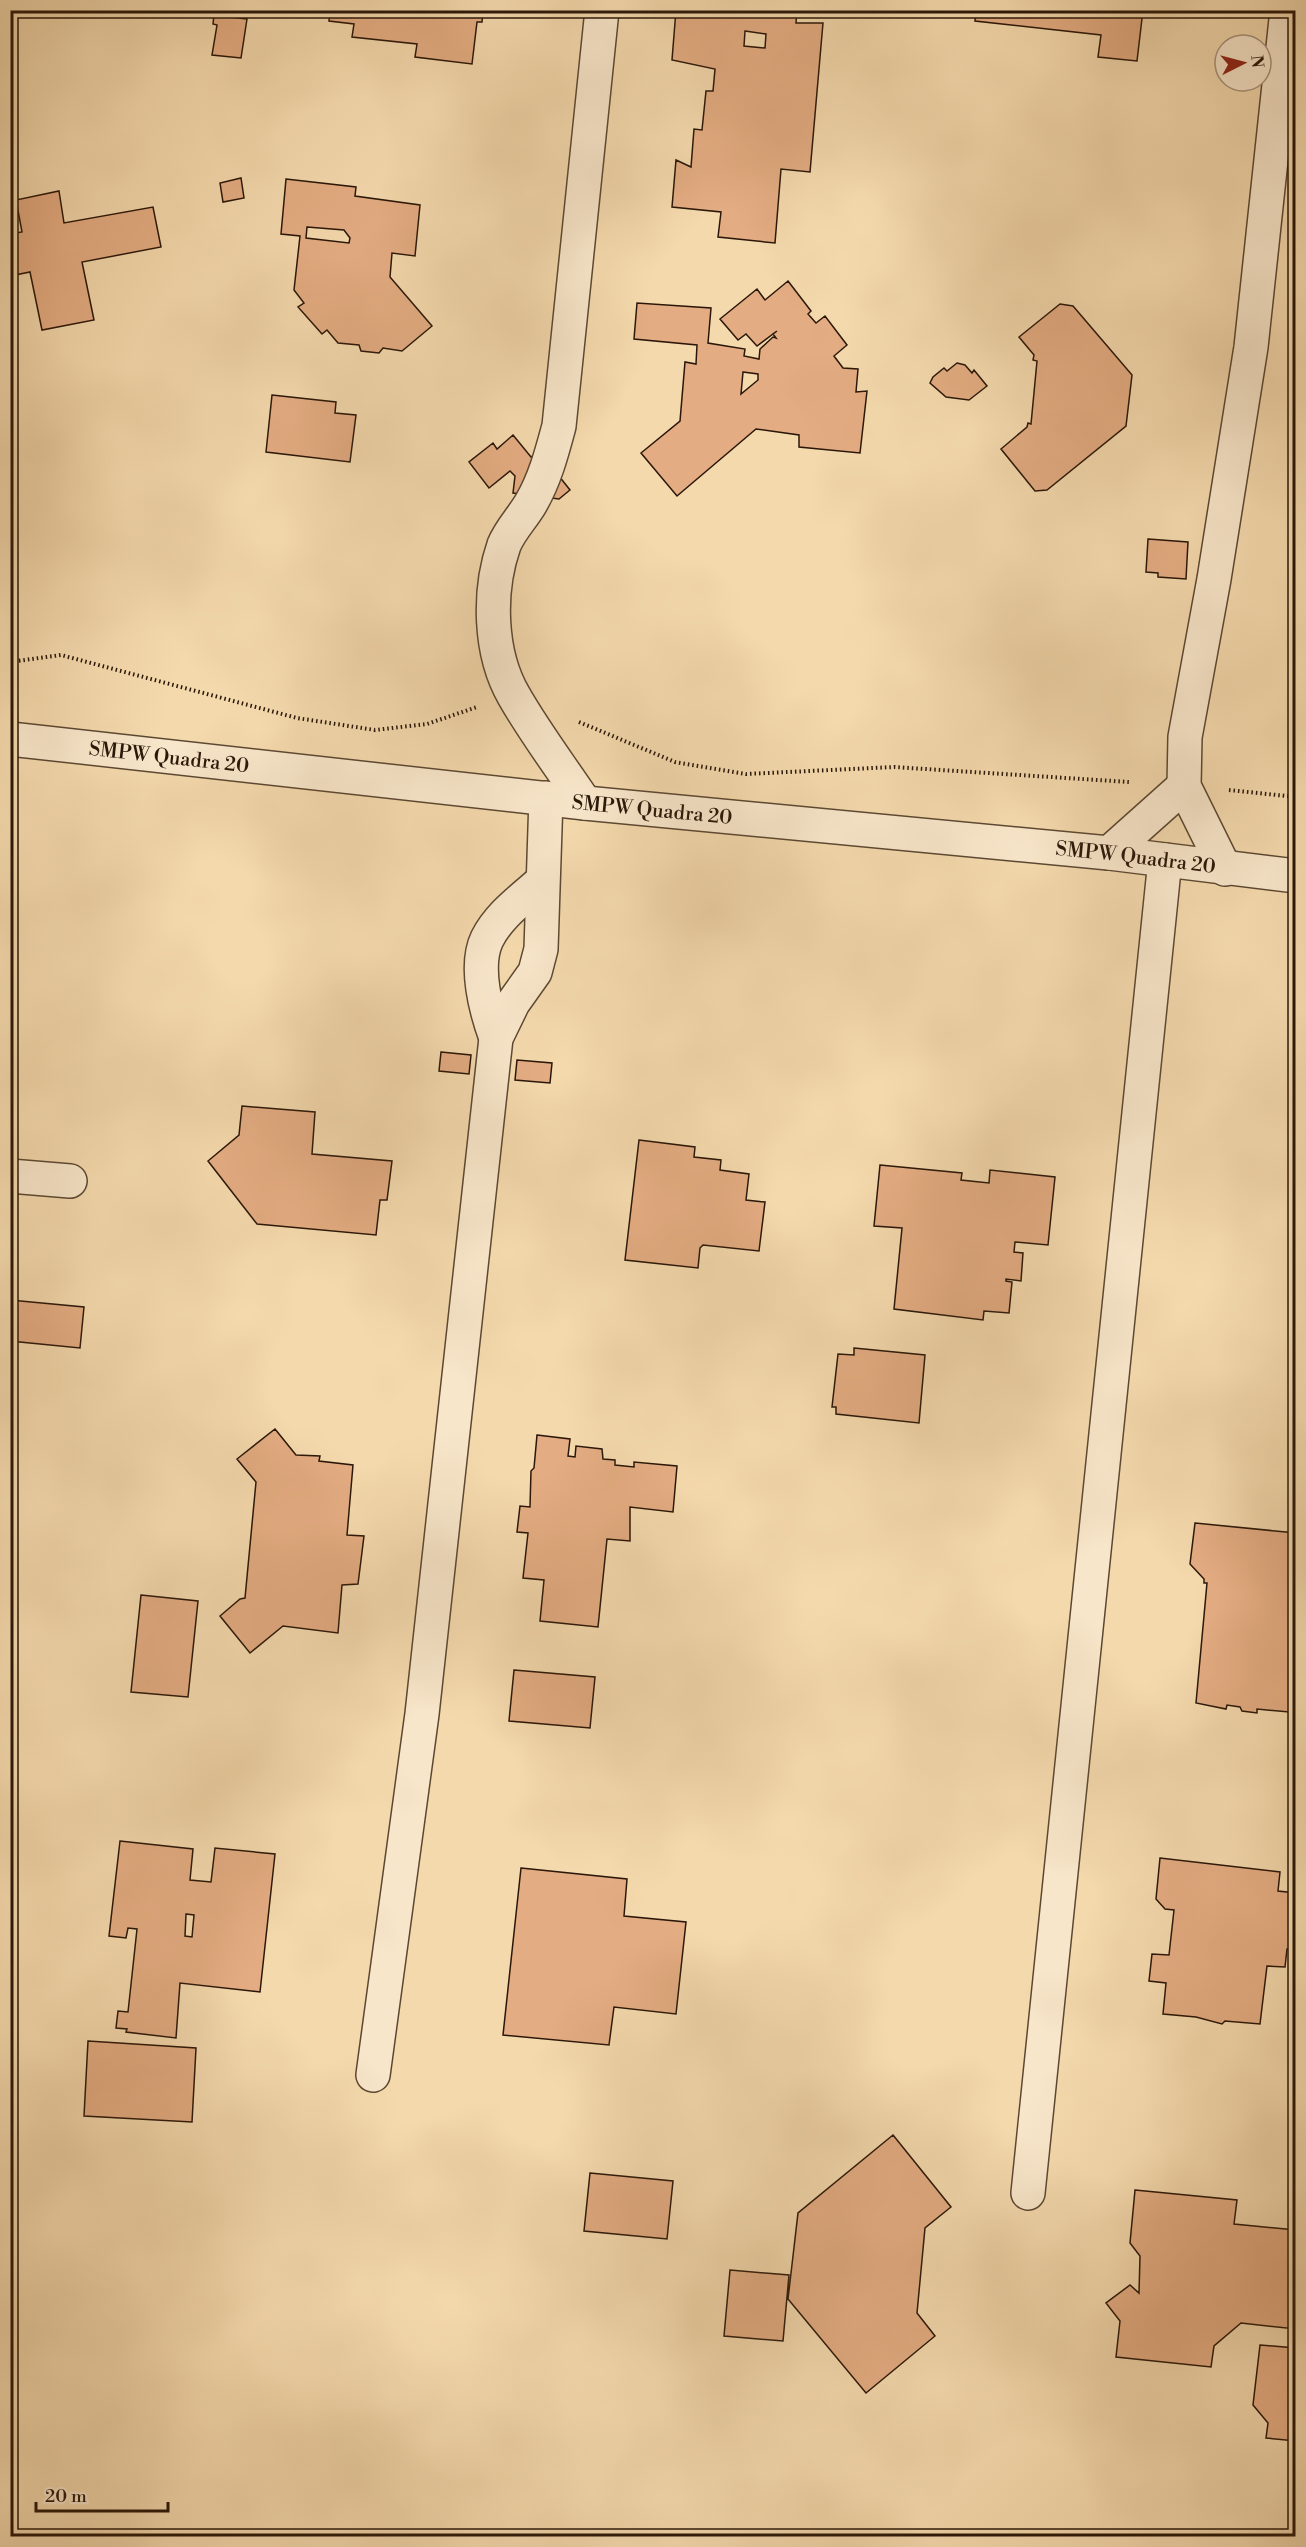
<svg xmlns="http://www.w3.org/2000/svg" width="1306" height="2547" font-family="'Libre Bodoni',serif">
	<rect width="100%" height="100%" fill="#f4d9ad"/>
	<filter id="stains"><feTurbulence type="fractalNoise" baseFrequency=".00333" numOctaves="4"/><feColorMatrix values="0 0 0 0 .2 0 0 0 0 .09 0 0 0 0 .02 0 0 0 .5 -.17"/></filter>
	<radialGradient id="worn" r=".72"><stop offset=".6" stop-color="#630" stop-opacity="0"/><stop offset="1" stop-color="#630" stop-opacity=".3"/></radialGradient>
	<path fill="#e4ac82" stroke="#2a1709" stroke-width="1.5" fill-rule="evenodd" d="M330,10h153l-1,12h-5l-5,42 -57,-7 2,-13 -65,-7 2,-13 -25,-3z
		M676,10l65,6 1,-6h55l-1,13h27l-13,149 -29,-3 -6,74 -57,-6 3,-25 -49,-5 4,-47 15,7 3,-38 8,1 4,-39h7l2,-22 -43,-9zM745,31l21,3 -1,14 -21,-2z
		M976,10h167l-6,51 -39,-4 3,-22 -126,-14z
		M214,15l33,4 -6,39 -29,-3 5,-30 -4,-1z
		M241,178l3,20 -21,4 -3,-19z
		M286,179l70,8 -1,9 65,9 -5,51 -23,-3 -2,24 42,49 -30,25 -19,-3 -4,5 -18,-2 -2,-6 -21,-2 -11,-13 -5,4 -24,-27 6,-4 -10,-13 6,-54 -19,-2zM307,227l37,3 6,8 -1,5 -43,-5z
		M59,191l5,32 89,-16 8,40 -79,15 12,58 -52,10 -12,-58 -15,3 -5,-26v-15l12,-2 -6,-32z
		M788,281l23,30 -3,3 8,9 9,-7 22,29 -13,11 9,12 15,1 -2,23 11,-1 -7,62 -61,-6v-12l-43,-6 -79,67 -36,-43 39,-32 5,-59 11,2 1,-19 -63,-6 3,-36 74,5 -3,35 37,6 -1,7 15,3 1,-10 13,-12 3,1 -3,-4 4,-3 -20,15 -11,-12 -8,6 -18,-21 37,-30 8,11zM743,372l15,2v6l-17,14z
		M1060,304l13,2 59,69 -6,51 -79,64 -12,1 -34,-42 26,-22 1,-4 3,1 6,-63 -4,-1 1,-5 -15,-18z
		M957,363l8,2 7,8 2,-3 13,16 -18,14 -23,-3 -16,-14 3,-6 11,-9 3,3z
		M272,395l64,7 -1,11 21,2 -6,47 -84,-10z
		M513,435l18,22 8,-6 31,39 -11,9 -46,-6 2,-17 -5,-5 -21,17 -20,-26 24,-19 4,6z
		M1148,539l40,3 -2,37 -28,-2v-4l-12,-1z
		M441,1052l30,3 -2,19 -30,-3z
		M517,1060l35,3 -2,20 -35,-3z
		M242,1106l73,6 -3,42 80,7 -5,39h-7l-4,35 -119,-11 -49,-63 31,-26z
		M639,1140l56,7 -1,10 27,3 -1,10 29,4 -3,26 19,2 -6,49 -56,-6 -3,3 -2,20 -73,-8z
		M880,1165l82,8 -1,7 28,3 1,-13 65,7 -7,68 -33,-3 -1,10 9,1 -2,28 -15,-2v2l6,1 -3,31 -25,-2 -1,9 -89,-11 8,-81 -28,-2z
		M10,1300l74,7 -4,41 -70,-7z
		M854,1348l71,7 -6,68 -83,-9v-7h-4l6,-53 16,1z
		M275,1429l21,26 24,1 -1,5 34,4 -6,70 17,1 -6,48 -16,1 -4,48 -55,-7 -33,27 -30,-37 20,-17 5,-1 11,-116 -19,-23z
		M537,1435l33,4 -2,17 7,1 1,-11 26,3 1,10 12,1v5l19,2v-5l43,4 -4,46 -43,-5v34l-23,-2 -9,88 -58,-6 4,-41 -21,-2 5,-45 -11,-1 3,-26 10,1 1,-36 3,-3z
		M1195,1523l101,10v132l-7,47 -32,-3v4l-15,-2 -2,-4 -13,-2 -1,4 -30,-6 11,-120h-3v-4l-14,-15z
		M141,1595l57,6 -10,96 -57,-5z
		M514,1670l81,7 -5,51 -81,-7z
		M120,1841l73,8 -3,31 21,2 4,-34 60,6 -15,138 -80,-9 -4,55 -50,-6 1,-3 -11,-1 2,-17 10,1 9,-83 -9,-1 -2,10 -17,-2zM186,1914l8,1 -2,22 -7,-1z
		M1160,1858l120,14 -2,19 18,2v57l-9,-1 -2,18 -18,-1 -7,58 -35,-3 -3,3 -26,-7 -33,-3 3,-31 -17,-2 3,-27 17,1 5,-45 -9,-1 -9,-10z
		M521,1868l106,11 -3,37 62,6 -10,92 -62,-7 -5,38 -106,-10z
		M88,2041l108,7 -4,74 -108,-6z
		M893,2135l58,72 -26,21 -8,85 18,23 -69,57 -78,-94 10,-86z
		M590,2173l83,8 -6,58 -83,-8z
		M1135,2190l102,10 -3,24 62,6v99l-55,-6 -27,23 -3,21 -95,-10 4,-36 -14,-18 24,-18 9,8 1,-37 -10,-13z
		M730,2270l59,5 -6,66 -59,-5z
		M1260,2345l36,3v93l-30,-3 2,-15 -15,-18z"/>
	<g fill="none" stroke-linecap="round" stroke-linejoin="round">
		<g stroke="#5c4832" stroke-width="36">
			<g id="minor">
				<path id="s1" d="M10,739l575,64 524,50 187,23"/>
				<path d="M585,803c-24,-36 -50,-70 -71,-107 -25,-43 -26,-105 -10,-151 6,-15 19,-28 27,-42 14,-24 21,-51 28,-77l43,-416"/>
				<path d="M1109,853l75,-67"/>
				<path d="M1225,869l-41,-83 1,-49 29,-158 37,-232 36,-337"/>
				<path d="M496,1038c-10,-27 -22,-72 -9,-99 12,-24 35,-40 54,-57"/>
				<path d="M10,1176l60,5"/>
				<path d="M373,2075l49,-361 74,-676 17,-35 22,-31 6,-23 5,-151"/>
				<path d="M1028,2193l137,-1333"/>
			</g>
		</g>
		<path stroke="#2a1709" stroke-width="4" stroke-dasharray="1.5 3" stroke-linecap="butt" d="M10,662l51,-7 236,63 78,12 52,-6 50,-17
			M579,722l96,40 71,12 148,-7 235,15
			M1229,790l67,7"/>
		<use href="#minor" stroke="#f8e6ca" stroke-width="33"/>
	</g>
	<g text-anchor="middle" stroke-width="6" stroke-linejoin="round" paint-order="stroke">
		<g font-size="20" fill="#2a1709" stroke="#f8e6ca">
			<text dy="7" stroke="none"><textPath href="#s1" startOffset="160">SMPW Quadra 20</textPath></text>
			<text dy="7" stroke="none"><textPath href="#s1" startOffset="646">SMPW Quadra 20</textPath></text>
			<text dy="7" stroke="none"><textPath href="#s1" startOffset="1132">SMPW Quadra 20</textPath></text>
		</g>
	</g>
	<rect width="1306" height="2547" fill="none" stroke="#f4d9ad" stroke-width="36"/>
	<rect x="12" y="12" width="1282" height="2523" fill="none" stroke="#2a1709" stroke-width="3"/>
	<rect x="18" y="18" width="1270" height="2511" fill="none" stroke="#2a1709" stroke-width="1.5"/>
	<g transform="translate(1243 63) rotate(84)"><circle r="28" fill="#f8e6ca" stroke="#a6937d" stroke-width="1.5"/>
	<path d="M0-4.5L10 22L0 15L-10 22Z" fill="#8f2418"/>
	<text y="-9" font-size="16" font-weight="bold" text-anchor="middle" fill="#2a1709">N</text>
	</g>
	<path d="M36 2502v9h132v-9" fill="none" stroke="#2a1709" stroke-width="3"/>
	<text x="45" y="2502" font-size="18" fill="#2a1709" stroke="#f8e6ca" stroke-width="4.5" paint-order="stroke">20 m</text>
	<rect width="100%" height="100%" filter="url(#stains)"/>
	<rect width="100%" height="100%" fill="url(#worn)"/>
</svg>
